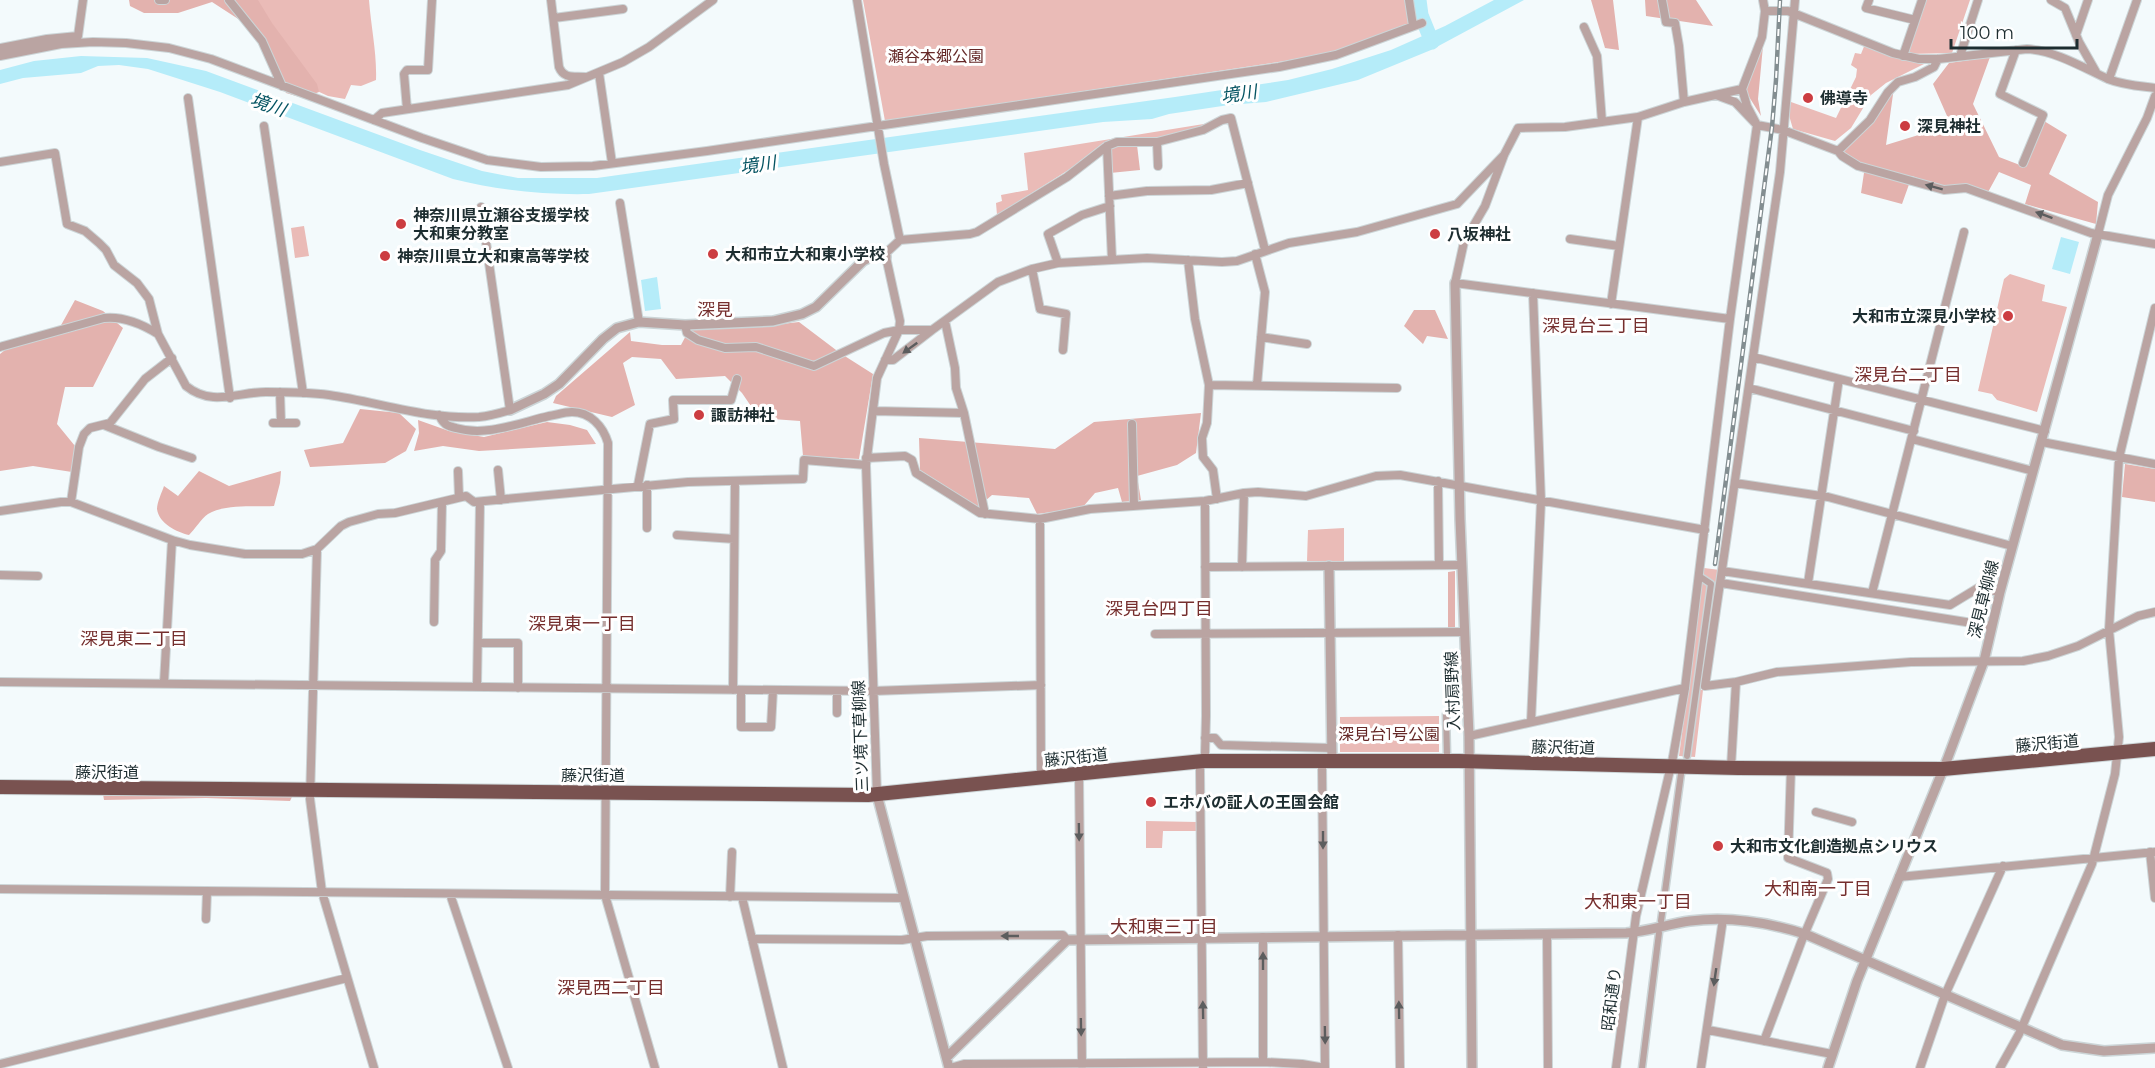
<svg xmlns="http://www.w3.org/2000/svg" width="2155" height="1068" font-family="Montserrat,'Noto Sans JP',sans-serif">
	<rect width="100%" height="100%" fill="#f3fafc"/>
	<path fill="#eabbb7" d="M254,0h115c2,27 8,53 7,80l-15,6 -10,-1 -6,14 -17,-3 -24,-11z
		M863,0h542l5,24 -68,26 -57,11 -400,60z
		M1924,0h46l-18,53 -46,1z
		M1865,44l40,16 23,2 -42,21 -15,12 -20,33 -16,13 -42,-12 -5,-17 3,-10 45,16 20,-41 1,-8 -6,-4 4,-12 6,1z
		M1210,123l-6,4 -49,13 -36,-1 -1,-2 -15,6 -33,26 -73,46 -1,-12 6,-2 -1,-6 27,-5 -4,-37z
		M304,226l5,30 -14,2 -4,-30z
		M2010,274l35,11 -3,16 25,6 -30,105 -40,-12 -5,-6 -14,-3 26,-112z
		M1344,528v33h-37l1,-31z
		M1704,568l16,2 -19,120h2l-8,67 -16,-1z
		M1439,716v36h-99v-35z
		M1146,821l51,1v9h-34l-1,17h-16z"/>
	<path fill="#e3b2ae" d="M129,0h129l14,23 45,61 2,8 -16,6 -17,-5 -10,-31 -16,-29 -48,-31 -34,11h-34l-14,-7z
		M1591,0h22l6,50 -14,-2z
		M1645,0h51l17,26 -67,-10z
		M1763,46l-5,53 3,17 -15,-24 10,-33z
		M1990,57l-17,47 26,53 26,10 19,-46 23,14 -18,39 49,28 -2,22 -71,-20 6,-19 -32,-13 -12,22 -43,-6 -32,-12 -10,28 -41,-11 4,-27 -22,-15 37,-39 14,-25 -8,58 65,-20 -18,-41 16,-21z
		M1118,145h19l3,25 -30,3 -2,-23z
		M75,300l28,11 20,17 -30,59h-28l-8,37 18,22 -3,26 -39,-6 -33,5v-117l5,-4 50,-14z
		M1414,310h21l13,29 -21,-3 -4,8 -19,-18z
		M799,322l41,31 33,21 -14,85 -56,-3 -3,-35 -41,-3 -17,-25 -17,-17 -49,3 -15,-20 -29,-2 -9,6 12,42 -23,12 -59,-14 3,-7 74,-64 1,9 31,4h19l9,-17h56z
		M360,409l39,4 17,16 -10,22 -21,12 -75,4 -6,-17 39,-7z
		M1201,413l-5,40 -19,12 -40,11 4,24 -19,2 -4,-14 -23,5 -13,15 -45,6 -8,-16 -37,-3 -14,12 -58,-37 -1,-32 136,11 39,-27z
		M418,420l31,11 35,6 63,-15 23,3 17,5 9,14 -117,7 -36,-5 -29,5 5,-18z
		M2125,464l30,5v33l-33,-5z
		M199,471l30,15 52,-15 -1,12 -6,23c-19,1 -50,-2 -66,8 -7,5 -13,15 -19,21 -12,-3 -30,-11 -32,-26 0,-7 5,-17 7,-23l14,10z
		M1455,571v58l-7,-1v-56z
		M103,794h188l1,3 -2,4 -84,-3 -102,2z"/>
	<path fill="#b5ecf9" d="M1494,0h30l-93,50 -73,30 -92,22 -37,3 -60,9 -17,5 -49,3 -514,72c-46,1 -92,-4 -136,-15l-233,-87 -72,-23 -29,-4 -21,1 -17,7 -58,5 -23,6v-14l34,-9 47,-5 66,2 59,13 214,79 62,21 36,7h79l578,-81 113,-17 44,-11 59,-19 54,-24z
		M2061,237l18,5 -9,32 -18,-5z
		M657,277l4,32 -16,2 -4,-31z"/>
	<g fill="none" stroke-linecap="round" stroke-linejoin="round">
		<path stroke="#b5ecf9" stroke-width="15" d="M1419,0l2,15 11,27"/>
		<g stroke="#ccd5d7" stroke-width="9">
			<path id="pedestrian" d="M1446,714l1,40
				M1687,756l24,-172 -9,-6
				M1661,921l20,-147
				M1642,1068l17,-135"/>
		</g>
		<g stroke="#ccd5d7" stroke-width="10">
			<path id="minor" d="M159,0h6
				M229,0l33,41 20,45
				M551,0l8,67c5,12 14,9 26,10
				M857,0l27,164 16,76 -13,12 -1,5 14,64 -1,9 -22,48 -11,87 11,330
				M1409,0l4,26
				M1662,0l4,22 9,1 4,23 5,56
				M1795,0l-15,172 -75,514 31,-4 41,-10 134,-10 112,-1 25,-5 30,-10 60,-30 17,-4
				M1869,0l-3,8 49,12
				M2051,0l14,8 14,34 17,30
				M1765,11h23l105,42 26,6h19l89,-10c29,2 55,18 81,30 15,6 31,7 47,9
				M554,18l69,-9
				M1584,27l13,29 5,66
				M2076,35l12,-35
				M0,48l47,-9 31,-3 5,-36
				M2016,50l-16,44 43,21 -20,48
				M0,56l61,-12 32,-2 33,1 43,5 42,11 211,79 65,22 54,7 52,-1 114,-15 572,-84 57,-12 86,-32
				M1903,56l19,-56
				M1960,56l18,-56
				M599,73l13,90
				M2109,79l28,-79
				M1716,95l19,7 22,23 26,5 55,21 4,5 16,10 86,24 22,-2 125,45 64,11
				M188,98l42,300
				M407,109l-3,-35 3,-4h21l4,-70
				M374,120l8,-7 186,-28 55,-23 26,-15 64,-47
				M264,126l39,267
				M1157,142l1,24
				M1107,146l5,114
				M1838,151l32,-31 18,-28 10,-10 17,-5 19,-10 4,-8
				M0,162l55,-9 12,71 18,7 14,12 7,7 8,15 23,18 12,16 9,35 28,52c26,21 52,6 80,6 21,0 42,0 63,3 49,7 100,25 150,22 10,-1 21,-4 31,-7l-29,-203
				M1109,196l38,-5 64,-1 37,-7
				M620,203l19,119
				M2098,234l10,-39 39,-77 8,-22
				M1570,239l49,7
				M900,240l70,-6 7,-2 90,-55 40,-31 10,-4h40l46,-12 19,-10 9,-2 34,132
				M1255,254l10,38 -8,93
				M1188,260l7,59 14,66 -2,38 -5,15 1,19 10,13 4,29
				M1058,263l-10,-29 34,-19 28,-9
				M1032,269l8,40 26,5 -3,36
				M1611,304l27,-187
				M1730,319l-275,-36 9,-41 21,-36 19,-51 14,-27 47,-1 73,-10 46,-15 58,-13
				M685,325l2,8 11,7 27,8 31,-1 58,19 70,-33 15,-3h33l66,-48 34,-13 26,-6 89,-5 75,4 15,-1 52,-18 68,-11 100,-28 47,-49
				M1261,337l46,7
				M0,347l104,-29c19,-2 38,6 54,16
				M1753,357l292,74
				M885,360h8l39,-30
				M1209,385l188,3
				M1749,388l165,43
				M280,392l1,31
				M874,411l90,2 -8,-25 -1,-20 -10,-47
				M964,413l21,101
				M439,415c4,9 8,11 17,13 30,9 63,-5 93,-12 7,-1 15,-4 23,-4 18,0 31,14 36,31l-3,452 50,173
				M273,423h23
				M1132,424l2,82
				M104,425l55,22 33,11
				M1912,439l121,32
				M2042,442l113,22
				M866,458l39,-2 7,4 4,13 64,40 60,6 50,-10 115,-8 39,-8 14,-1 48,4 70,-20 24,-1 305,55
				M498,470l3,30
				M458,471l1,26
				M1438,481l1,84
				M1735,483l93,14 184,49
				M638,485l12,-61 24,-5 -1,-19h58l6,-21
				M647,485v43
				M71,502l8,-55 5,-13 6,-6 20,-5 35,-44 27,-21
				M0,511l61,-9h10l101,38 18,5 55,9h57l15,-5 24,-23 8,-4 29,-8 17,-1 71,-17 8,6 214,-20 115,-3 1,-19 62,5
				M1040,519l1,258
				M677,535l57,4
				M317,549l-7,250 12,93 52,176
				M1205,567l257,-2
				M1242,567l2,-74
				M1722,571l228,34 28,-17 22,4
				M0,575l38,1
				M1721,583l270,43
				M1808,583l31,-204
				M1872,593l92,-361
				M434,622l1,-62 6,-9 1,-49
				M1155,634l310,-2
				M478,643h40v45
				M0,682l873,9 168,-6
				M164,683l8,-143
				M477,687l3,-185
				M733,690l2,-209
				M741,690v37h30l2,-37
				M837,713v-22
				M1531,722l10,-221 -8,-208
				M1469,736l216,-48
				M1205,738h10l6,7 110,3
				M1322,761l3,307
				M1731,767l5,-85
				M1079,774l3,292
				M1816,812l36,10
				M2150,852l5,46
				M1899,877l256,-25
				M0,889l904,9
				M450,894l58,174
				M730,897l2,-45
				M742,897l41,171
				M206,919l1,-28
				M1547,934l1,134
				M1398,935l2,133
				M1263,937v125
				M752,939l150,1 25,-4 136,-1 4,5
				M1708,1030l124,24
				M1764,1041l38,-101 26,-61 -1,-6 -39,-15 3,-90
				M0,1064l347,-86
				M950,1068l14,-4 299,-2 39,2 23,4
				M1203,1068l-3,-299 5,-15 1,-38 -1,-215
				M1616,1068l20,-152 37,-159 12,-69 45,-369 27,-194 -10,-19 -5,-17 20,-52 3,-26 -2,-11
				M1701,1068l22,-149
				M1920,1068l25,-73 58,-129
				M2000,1068l19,-34 73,-170 23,-90 4,-37 -10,-107 10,-172 36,-150"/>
		</g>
		<g stroke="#ccd5d7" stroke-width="12">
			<path id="tertiary" d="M1455,283l5,236 9,217 3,332
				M510,410l34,-16 15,-10 44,-45 14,-11 22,-6 46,3 88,-4 29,-7 14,-7 47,-46 10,-5 13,1
				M1329,566l3,195
				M877,795l72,273
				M947,1057l120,-117 559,-7c21,-1 42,-9 64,-12 40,-5 77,1 115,13l257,111 42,6 51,-3
				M1828,1068l29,-87 90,-221 37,-99 16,-69 98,-358"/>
		</g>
		<g stroke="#ccd5d7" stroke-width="16">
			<path id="trunk" d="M0,787l868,8 335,-34h256l279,7 205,1 212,-20"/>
		</g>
		<use href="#pedestrian" stroke="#baa4a2" stroke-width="6"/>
		<use href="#minor" stroke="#baa4a2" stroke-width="8"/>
		<use href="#tertiary" stroke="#baa4a2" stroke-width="9"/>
		<use href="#trunk" stroke="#795250" stroke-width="14"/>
		<g stroke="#838e91" stroke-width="4.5">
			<path id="rail" d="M1715,564l57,-437 4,-47 4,-80"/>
		</g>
		<use href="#rail" stroke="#fff" stroke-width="2" stroke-dasharray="7" stroke-linecap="butt"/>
	</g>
	<defs><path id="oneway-solid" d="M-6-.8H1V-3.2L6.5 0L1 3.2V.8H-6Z" transform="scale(1.5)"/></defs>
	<g fill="#5c5d5e">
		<use href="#oneway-solid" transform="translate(1934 187) rotate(-165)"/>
		<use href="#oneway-solid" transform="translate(2044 215) rotate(-160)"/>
		<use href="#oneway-solid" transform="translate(910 348) rotate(144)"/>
		<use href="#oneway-solid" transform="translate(1079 832) rotate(89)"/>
		<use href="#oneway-solid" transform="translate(1323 840) rotate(90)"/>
		<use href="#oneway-solid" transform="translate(1010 936) rotate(180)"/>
		<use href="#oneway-solid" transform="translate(1263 961) rotate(-90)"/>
		<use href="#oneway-solid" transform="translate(1715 977) rotate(98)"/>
		<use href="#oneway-solid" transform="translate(1203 1010) rotate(-91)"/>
		<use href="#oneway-solid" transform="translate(1399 1010) rotate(-91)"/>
		<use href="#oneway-solid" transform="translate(1081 1027) rotate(89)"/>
		<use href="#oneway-solid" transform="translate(1325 1035) rotate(89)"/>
	</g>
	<g fill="#cc3d41" stroke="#fff" stroke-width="2">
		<circle cx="1808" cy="98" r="6"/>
		<circle cx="1905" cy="126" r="6"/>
		<circle cx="401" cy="224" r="6"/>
		<circle cx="1435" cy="234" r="6"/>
		<circle cx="713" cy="254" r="6"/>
		<circle cx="385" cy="256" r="6"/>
		<circle cx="2008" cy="316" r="6"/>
		<circle cx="699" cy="415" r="6"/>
		<circle cx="1151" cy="802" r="6"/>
		<circle cx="1718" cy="846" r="6"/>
	</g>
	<g text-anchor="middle" stroke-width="6" stroke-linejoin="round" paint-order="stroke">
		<g font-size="16" fill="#652827" stroke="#fff">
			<text x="936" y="62">瀬谷本郷公園</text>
			<text x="1389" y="740">深見台1号公園</text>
		</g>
		<g font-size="16" font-weight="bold" fill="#1d2d30" stroke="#fff" text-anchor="start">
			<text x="1820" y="104">佛導寺</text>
			<text x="1917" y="132">深見神社</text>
			<text x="413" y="221">神奈川県立瀬谷支援学校<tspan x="413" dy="18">大和東分教室</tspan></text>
			<text x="1447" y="240">八坂神社</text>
			<text x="725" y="260">大和市立大和東小学校</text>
			<text x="397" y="262">神奈川県立大和東高等学校</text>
			<text x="1996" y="322" text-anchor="end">大和市立深見小学校</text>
			<text x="711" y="421">諏訪神社</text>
			<text x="1163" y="808">エホバの証人の王国会館</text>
			<text x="1730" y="852">大和市文化創造拠点シリウス</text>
		</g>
		<g font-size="16" fill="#1d2d30" stroke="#fff">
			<text transform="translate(1983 599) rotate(-76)" y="6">深見草柳線</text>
			<text transform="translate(1452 691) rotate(-92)" y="6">入村扇野線</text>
			<text transform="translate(860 736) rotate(-92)" y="6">三ツ境下草柳線</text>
			<text transform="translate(2047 743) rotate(-5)" y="6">藤沢街道</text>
			<text transform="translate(1563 747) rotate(1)" y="6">藤沢街道</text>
			<text transform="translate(1076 757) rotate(-6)" y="6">藤沢街道</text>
			<text x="107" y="778">藤沢街道</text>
			<text x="593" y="781">藤沢街道</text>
			<text transform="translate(1611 999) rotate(-83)" y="6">昭和通り</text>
		</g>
		<g font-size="18" font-style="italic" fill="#055462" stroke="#fff">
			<text transform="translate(1239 94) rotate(-8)" y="6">境川</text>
			<text transform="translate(268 105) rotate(19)" y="6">境川</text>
			<text transform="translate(758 165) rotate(-8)" y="6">境川</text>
		</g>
		<g font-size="18" fill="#752e2d" stroke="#fff">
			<text x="715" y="316">深見</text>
			<text x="1596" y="332">深見台三丁目</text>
			<text x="1908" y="381">深見台二丁目</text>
			<text x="1159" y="615">深見台四丁目</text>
			<text x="582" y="630">深見東一丁目</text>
			<text x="134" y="645">深見東二丁目</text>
			<text x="1818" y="895">大和南一丁目</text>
			<text x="1638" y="908">大和東一丁目</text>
			<text x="1164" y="933">大和東三丁目</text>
			<text x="611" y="994">深見西二丁目</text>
		</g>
	</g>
	<path d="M1951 39v9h126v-9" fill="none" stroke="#1d2d30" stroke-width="3"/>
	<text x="1960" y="39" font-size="18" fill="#1d2d30" stroke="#ffffff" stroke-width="4.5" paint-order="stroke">100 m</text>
</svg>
